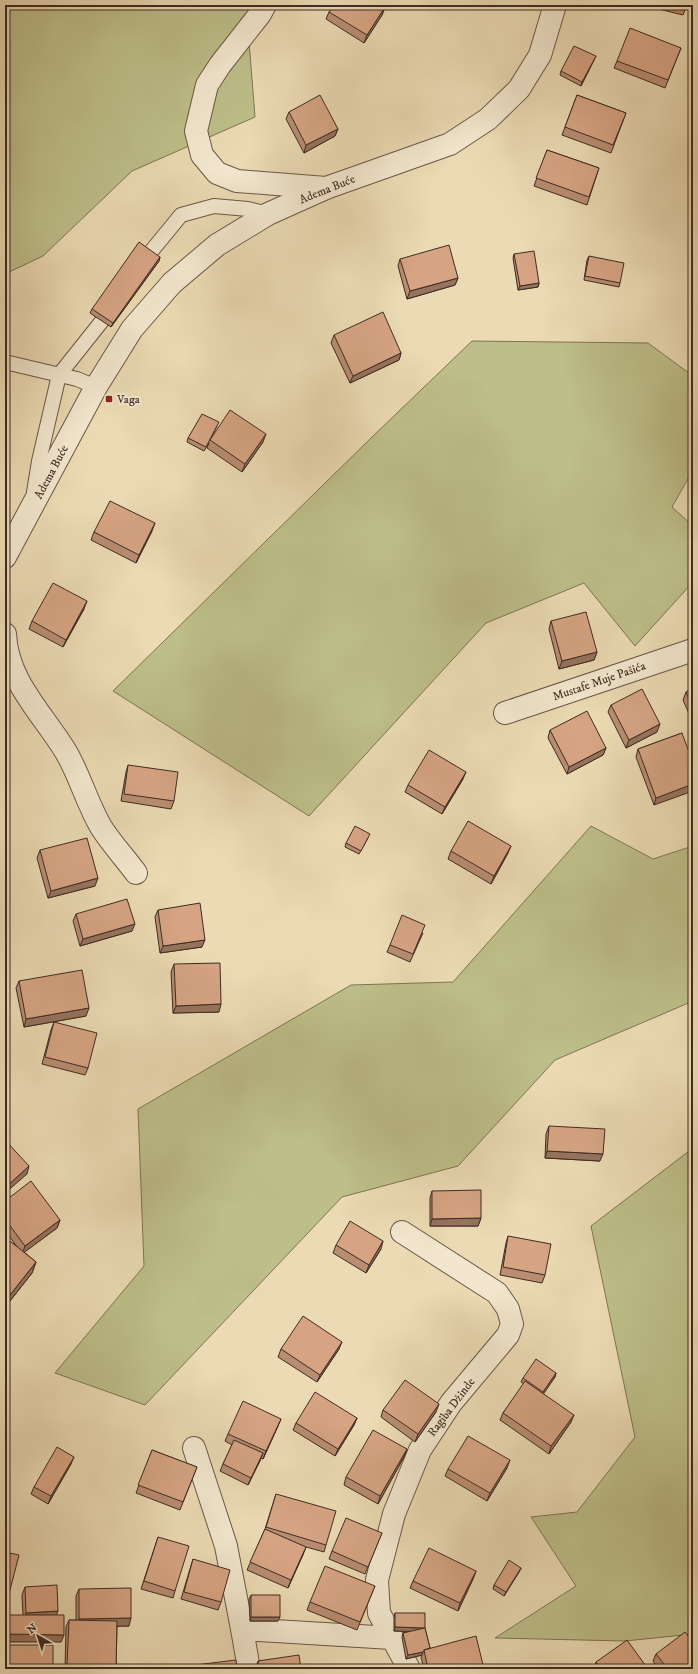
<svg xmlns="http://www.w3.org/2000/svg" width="698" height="1674" font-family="'IM FELL DW Pica',serif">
	<rect width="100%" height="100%" fill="#ebdab3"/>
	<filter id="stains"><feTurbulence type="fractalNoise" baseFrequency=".005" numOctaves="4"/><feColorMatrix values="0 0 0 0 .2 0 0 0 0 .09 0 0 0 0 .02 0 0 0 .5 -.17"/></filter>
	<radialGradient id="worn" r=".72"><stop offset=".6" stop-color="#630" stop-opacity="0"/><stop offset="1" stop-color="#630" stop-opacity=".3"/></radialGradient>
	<path fill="#bdbe89" stroke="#7e7456" d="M5,5h261l-17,36 6,76 -123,54 -89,85 -38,18z
		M472,341l176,2 45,33v94l-21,37 21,19v56l-58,64 -51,-63 -98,40 -177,193 -196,-125 258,-253z
		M591,826l62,33 40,-13v155l-138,59 -97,106 -116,31 -197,208 -90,-32 89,-107 -6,-157 213,-124 102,-3z
		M693,1148v486l-68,7 -130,-3 81,-52 -45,-69 46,-5 58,-75 -44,-211z"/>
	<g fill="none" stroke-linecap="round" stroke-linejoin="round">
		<g stroke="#6a5747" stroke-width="16">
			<path id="service" d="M149,254l32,-39 33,-9 34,3 20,5
				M5,362l72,17 19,8
				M34,492l5,-31 20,-86 43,-54"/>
		</g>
		<g stroke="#6a5747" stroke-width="24">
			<path id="minor" d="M265,5l-5,9 -40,51 -13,20 -11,46 6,24 15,18 20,8 89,7
				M5,634c2,47 38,80 61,118 14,24 21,51 35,75 10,16 24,31 35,46
				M505,713l188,-63
				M402,1232l95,61 11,16 4,15 -4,11 -57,68 -31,47 -26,64 -17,66 2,33 30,56
				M194,1448l32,98 16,83 7,40
				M242,1629l150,9"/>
		</g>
		<g stroke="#6a5747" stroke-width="24">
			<path id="tertiary" d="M5,557l91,-170 36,-58 40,-46 45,-38 51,-31 58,-26 124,-44 38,-25 31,-30 21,-34 15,-50"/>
		</g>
		<use href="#service" stroke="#f2e7ce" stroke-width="14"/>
		<use href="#minor" stroke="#f2e7ce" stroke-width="22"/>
		<use href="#tertiary" stroke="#f2e7ce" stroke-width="22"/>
	</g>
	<path fill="#b88d71" stroke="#3f2b23" d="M642,5h45l-4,10z
		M385,7l-3,8 -18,28 -38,-24 3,-7z
		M681,48l-16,40 -51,-20 3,-7z
		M594,60l-13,26 -21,-11 1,-4z
		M577,95l49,18 -15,40 -49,-18z
		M289,112l49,17 -3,7 -31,17 -18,-34z
		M547,150l52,18 -12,37 -53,-19z
		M514,254l25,29 -1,4 -20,3 -5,-32z
		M589,256l31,27 -1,4 -35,-7 3,-20z
		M160,257l-1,4 -48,66 -21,-14 2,-4z
		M400,259l58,19 -3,7 -48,14 -9,-33z
		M334,335l67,18 -2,7 -49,23 -19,-40z
		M217,426l-6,12 52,4 -21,30 -35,-24 2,-5 -5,8 -17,-9 1,-4z
		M152,531l-16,32 -45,-23 3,-8z
		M84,609l-21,38 -34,-18 3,-8z
		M551,621l46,31 -3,8 -35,9 -10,-40z
		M693,689v34l-10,-23 3,-8z
		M611,705l46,27 -31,16 -18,-36z
		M550,730l56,18 -3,7 -36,19 -19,-36z
		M682,733l-28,72 -18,-48 2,-8z
		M128,765l46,36 -3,8 -50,-8 5,-29z
		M463,779l-21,35 -37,-22 3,-7z
		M368,838l-9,16 -14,-7 1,-4z
		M40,850l55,36 -47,12 -11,-40z
		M451,851l57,2 -17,31 -43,-25z
		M158,910l44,37 -42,6 -5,-36z
		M76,914l56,17 -52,15 -7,-25z
		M423,933l-13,29 -23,-10 3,-7z
		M174,964l45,48 -46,1 -2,-41z
		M19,981l67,35 -62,11 -8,-39z
		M54,1022l34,46 -3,7 -43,-11 9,-34z
		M691,1052h2v28h-3l-1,-24z
		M549,1126l51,35 -55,-3 1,-24z
		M432,1191l49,27 -3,8h-48v-28z
		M5,1201l55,19 -3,8 -33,24 12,10 -4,11 -26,33 -1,-1v-68l12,10 -12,-17z
		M508,1236l37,39 -3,8 -42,-8 6,-32z
		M336,1245l45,4 -15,24 -33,-20z
		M281,1349h58l-22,33 -39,-25z
		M556,1373l-1,4 -12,17 28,28 -22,32 -49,-34 3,-7 21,-29 -3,-2 2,-4z
		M383,1410l53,2 -21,30 -34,-25z
		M357,1418l-3,7 -19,31 -42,-26 3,-7z
		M278,1426l-15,33 -2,-1 -13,27 -28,-14 3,-7 9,-19 -7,-4 3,-7z
		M407,1449l-3,8 -26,47 -34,-19 2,-8z
		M152,1450l45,17 -17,43 -44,-17z
		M71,1464l-23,40 -17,-10 3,-7z
		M507,1468l-20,33 -42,-25 3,-7z
		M276,1494l50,51 -2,7 -18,-5 -18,41 -41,-18 18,-41z
		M382,1533l-17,41 -36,-15 3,-8z
		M158,1537l17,54 -2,7 -32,-9z
		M5,1552l5,38 -2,8 -3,-1z
		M193,1559l28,43 -3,8 -37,-11z
		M521,1568l-2,4 -15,24 -11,-7 1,-4z
		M476,1571l-3,8 -15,32 -48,-23 3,-7z
		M375,1586l-18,44 -50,-20 3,-8z
		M25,1587l31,28 5,27 -38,-27 -1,-20z
		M79,1589l50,37h-12l-1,41 -1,2h-50l1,-42 3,-7h7v-24z
		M251,1595l27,26h-28l-1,-22z
		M395,1613l30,15 5,20 54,21h-60l-3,-12 1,-2 -16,4 -4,-22 1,-4 7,-2h-16v-14z
		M656,1654l37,15h-34l-6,-8z
		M258,1661l43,8h-46z
		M596,1662l52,7h-54z"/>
	<path fill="#96735c" stroke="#3f2b23" d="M385,7l-3,8 -18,28 3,-8z
		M596,56l-15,30 1,-4z
		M338,129l-3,7 -31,17 2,-8z
		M160,257l-1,4 -48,66 2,-4z
		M458,278l-3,7 -48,14 3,-8z
		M539,283l-1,4 -20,3 2,-4z
		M401,353l-2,7 -49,23 3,-7z
		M266,434l-3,8 -21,30 3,-8z
		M155,523l-3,8 -16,32 3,-8z
		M87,601l-3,8 -21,38 3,-7z
		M597,652l-3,8 -35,9 3,-8z
		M660,724l-3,8 -31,16 3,-8z
		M606,748l-3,7 -36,19 2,-7z
		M466,772l-3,7 -21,35 3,-7z
		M693,784v7l-39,14 2,-7z
		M511,846l-3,7 -17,31 3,-8z
		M98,878l-3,8 -47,12 3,-7z
		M135,924l-3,7 -52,15 3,-7z
		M205,940l-3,7 -42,6 3,-7z
		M221,1004l-2,8 -46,1 3,-7z
		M89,1008l-3,8 -62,11 2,-8z
		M691,1076h2v4h-3z
		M547,1151l56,3 -3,7 -55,-3z
		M29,1166l-2,8 -22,19v-5z
		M481,1218l-3,8h-48l2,-7z
		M60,1220l-3,8 -35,26 3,-8z
		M383,1241l-2,8 -15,24 3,-8z
		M36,1262l-4,11 -26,33 4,-11z
		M342,1342l-3,7 -22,33 3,-7z
		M556,1373l-1,4 -13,19 1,-4z
		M439,1404l-3,8 -21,30 3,-8z
		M574,1415l-3,7 -22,32 2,-8z
		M357,1418l-3,7 -19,31 3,-7z
		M281,1419l-3,7 -15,33 3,-8z
		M407,1449l-3,8 -26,47 2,-8z
		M263,1453l-3,8 -12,24 3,-7z
		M74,1457l-3,7 -23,40 3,-8z
		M510,1460l-3,8 -20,33 3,-8z
		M306,1547l-3,8 -15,33 3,-8z
		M521,1568l-2,4 -15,24 2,-4z
		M476,1571l-3,8 -15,32 2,-8z
		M58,1611l-3,8 -32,1 3,-7z
		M251,1617h29l-2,4h-28z
		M131,1618l-2,8 -52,1 2,-8z
		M395,1627l30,1 -1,4 -30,-1z
		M5,1634l59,1 -3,7h-56z
		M423,1652l-1,3 -16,4 2,-4z
		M67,1665l49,2 -1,2h-49z"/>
	<path fill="#d6a483" stroke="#3f2b23" d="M333,5h49l3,2 -18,28 -38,-23z
		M676,5h11l-1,2z
		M630,28l51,20 -13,32 -51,-19z
		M574,46l22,10 -14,26 -21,-11z
		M320,95l18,34 -32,16 -17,-33z
		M577,95l49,18 -13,32 -48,-18z
		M547,150l52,18 -10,29 -53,-19z
		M139,242l21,15 -47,66 -21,-14z
		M449,245l9,33 -48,13 -10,-32z
		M534,251l5,32 -19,3 -6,-32z
		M589,256l35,7 -4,20 -35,-7z
		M383,312l18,41 -48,23 -19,-41z
		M230,410l36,24 -21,30 -35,-24z
		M202,414l17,8 -13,25 -18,-9z
		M110,501l45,22 -16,32 -45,-23z
		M53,583l34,18 -21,39 -34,-19z
		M586,612l11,40 -35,9 -11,-40z
		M642,689l18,35 -31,16 -18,-35z
		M693,689v20l-7,-17z
		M587,711l19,37 -37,19 -19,-37z
		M682,733l11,30v21l-37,14 -18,-49z
		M429,750l37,22 -21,35 -37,-22z
		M128,765l50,7 -4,29 -50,-7z
		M468,821l43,25 -17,30 -43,-25z
		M355,826l15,8 -9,17 -15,-8z
		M87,838l11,40 -47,13 -11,-41z
		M127,899l8,25 -52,15 -7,-25z
		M200,903l5,37 -42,6 -5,-36z
		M402,915l23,10 -12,29 -23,-9z
		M220,963l1,41 -45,2 -2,-42z
		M82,970l7,38 -63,11 -7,-38z
		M54,1022l43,11 -9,35 -43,-11z
		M691,1052h2v24h-2z
		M549,1126l56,3 -2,25 -56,-3z
		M5,1140l24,26 -24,22z
		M31,1181l29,39 -35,26 -20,-27v-18z
		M481,1190v28l-49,1v-28z
		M350,1221l33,20 -14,24 -33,-20z
		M508,1236l43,8 -6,31 -42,-8z
		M5,1237l31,25 -26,33 -5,-5z
		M303,1316l39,26 -22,33 -39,-26z
		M536,1359l20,14 -13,19 -20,-14z
		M405,1380l34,24 -21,30 -35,-24z
		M525,1381l49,34 -23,31 -48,-33z
		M315,1392l42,26 -19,31 -42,-26z
		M243,1401l38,18 -15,32 -38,-17z
		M373,1430l34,19 -27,47 -34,-19z
		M468,1436l42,24 -20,33 -42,-24z
		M234,1440l29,13 -12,25 -28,-14z
		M57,1447l17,10 -23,39 -17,-9z
		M152,1450l45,17 -14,35 -45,-17z
		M276,1494l60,17 -10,34 -60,-18z
		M346,1518l36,15 -14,34 -36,-16z
		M265,1529l41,18 -15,33 -41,-18z
		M158,1537l31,9 -14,45 -31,-10z
		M429,1548l47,23 -16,32 -47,-22z
		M5,1552l14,3 -9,35 -5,-1z
		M193,1559l37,11 -9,32 -37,-10z
		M509,1560l12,8 -15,24 -12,-7z
		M325,1566l50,20 -15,36 -50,-20z
		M57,1585l1,26 -32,2 -1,-26z
		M131,1588v30l-52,1v-30z
		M251,1595h29v22h-29z
		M395,1613h30v15l-30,-1z
		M5,1615h59v20l-59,-1z
		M69,1620l48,1 -1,46 -49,-2z
		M425,1628l5,20 -6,2 -1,2 -15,3 -5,-22z
		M685,1632l8,10v27h-25l-12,-15z
		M476,1636l8,33h-56l-4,-19z
		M627,1640l21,29h-47l-5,-7z
		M5,1645h48v24h-48z
		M299,1655l2,14h-42l-1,-8z
		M236,1660l1,9h-49l-1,-3z"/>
	<rect fill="#8f2418" stroke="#f2e7ce" stroke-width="1.5" x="105" y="395" width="8" height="8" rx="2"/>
	<g text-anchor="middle" stroke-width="4" stroke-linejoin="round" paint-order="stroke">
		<g font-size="12" fill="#3f2b23" stroke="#f2e7ce">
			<text transform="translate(327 189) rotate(-22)" y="4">Adema Buće</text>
			<text transform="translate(51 472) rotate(-62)" y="4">Adema Buće</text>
			<text transform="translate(599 681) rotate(-19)" y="4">Mustafe Muje Pašića</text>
			<text transform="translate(451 1407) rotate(-53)" y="4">Ragiba Džinde</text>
		</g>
		<g font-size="12" fill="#3f2b23" stroke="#f2e7ce" text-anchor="start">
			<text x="117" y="403">Vaga</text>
		</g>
	</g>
	<rect width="698" height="1674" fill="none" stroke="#ebdab3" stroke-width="20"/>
	<rect x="6" y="6" width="686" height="1662" fill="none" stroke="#3f2b23" stroke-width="2"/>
	<rect x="10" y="10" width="678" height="1654" fill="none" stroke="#3f2b23"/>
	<g transform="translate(38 1636) rotate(321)" stroke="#f2e7ce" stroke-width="3" paint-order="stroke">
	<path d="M0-3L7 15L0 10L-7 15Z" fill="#3f2b23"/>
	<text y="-6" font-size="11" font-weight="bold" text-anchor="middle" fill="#3f2b23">N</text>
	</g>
	<rect width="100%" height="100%" filter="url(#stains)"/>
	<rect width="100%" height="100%" fill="url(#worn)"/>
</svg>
